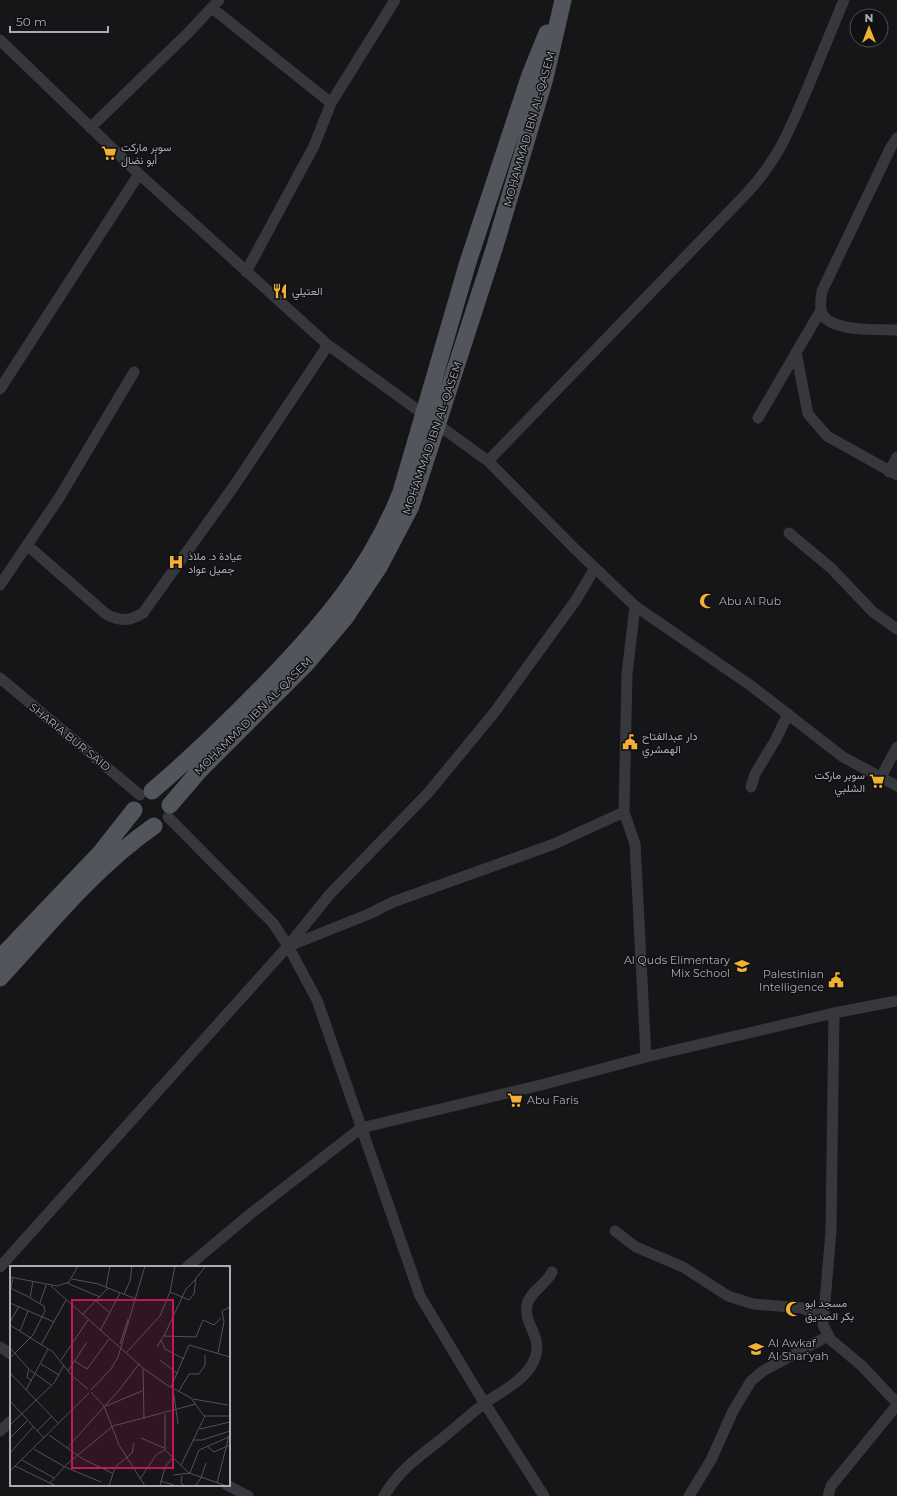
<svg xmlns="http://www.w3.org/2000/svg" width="897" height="1496" font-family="Montserrat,Vazirmatn,sans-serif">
	<rect width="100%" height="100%" fill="#161618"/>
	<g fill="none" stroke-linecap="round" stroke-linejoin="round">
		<path stroke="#37383d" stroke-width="11" d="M212,8l119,95
			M0,40l139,134 189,171 160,116 86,87 61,58 115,79 93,72 54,29
			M90,128l98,-95 31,-33
			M897,138l-6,9 -69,144c-1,6 -2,13 -1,19 4,23 58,19 76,20
			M246,272l68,-126 17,-43 64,-103
			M796,352l12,62 19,22 70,39
			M0,389l139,-215
			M758,418l63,-108
			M488,461l258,-267c32,-34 44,-65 62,-107 12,-29 24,-58 36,-87
			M889,472l8,-15
			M789,533l42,35 42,44 24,17
			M27,545l79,69c14,8 24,7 37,-1l91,-127 94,-141
			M0,585l59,-87 75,-126
			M635,606l-8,68 -3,138 11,32 11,213
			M0,678l140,117
			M881,777l16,-30
			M751,787l4,-13 21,-35 12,-25
			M168,817l105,106 15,23 29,54 103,296 57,95 67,105
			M289,946l80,-32 24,-12 161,-58 70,-32
			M834,1013l-3,218 -8,94 8,15 30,25 36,38
			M615,1231l21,16 47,20 45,29 25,8 49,4 21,9
			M0,1267l288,-321 42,-52 98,-101 66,-80 82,-113 19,-32
			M187,1267l62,-52 112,-87 180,-43 105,-28 188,-44 63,-12
			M0,1347l11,7
			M0,1431l11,-10
			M227,1485l21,11
			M384,1496c14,-25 38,-42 60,-59 14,-12 28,-24 42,-35 15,-10 35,-20 45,-36 17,-28 -8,-38 -4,-61 2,-13 19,-20 25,-33
			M689,1496l22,-36 22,-49 18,-30 12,-10 65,-35
			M828,1496l3,-10 66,-81"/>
		<path stroke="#53555c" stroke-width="17" d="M152,791c40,-34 78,-71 115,-109 56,-58 104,-114 134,-190l67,-230 62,-187 17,-42
			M170,805l30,-35 106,-106 39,-46 34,-51 32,-61 84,-260 50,-168 18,-78
			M0,958l101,-106 33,-42
			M0,978c49,-53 94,-110 154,-152"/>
	</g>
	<defs>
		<g id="supermarket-bare" transform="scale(1.2)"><path d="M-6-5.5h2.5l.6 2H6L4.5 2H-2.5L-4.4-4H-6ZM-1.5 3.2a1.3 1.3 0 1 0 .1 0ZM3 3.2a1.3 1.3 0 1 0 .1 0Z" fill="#f2b134" stroke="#111113" stroke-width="2.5" paint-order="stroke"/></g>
		<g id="restaurant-bare" transform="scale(1.2)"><path d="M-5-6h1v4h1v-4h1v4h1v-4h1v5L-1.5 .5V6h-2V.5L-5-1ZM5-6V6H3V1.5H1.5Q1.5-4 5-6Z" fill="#f2b134" stroke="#111113" stroke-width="2.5" paint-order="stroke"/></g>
		<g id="hospital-bare" transform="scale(1.2)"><path d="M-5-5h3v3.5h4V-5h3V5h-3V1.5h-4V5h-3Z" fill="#f2b134" stroke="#111113" stroke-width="2.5" paint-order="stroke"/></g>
		<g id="mosque-bare" transform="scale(1.2)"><path d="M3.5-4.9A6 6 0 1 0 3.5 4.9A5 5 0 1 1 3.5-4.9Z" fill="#f2b134" stroke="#111113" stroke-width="2.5" paint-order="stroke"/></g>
		<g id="civic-bare" transform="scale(1.2)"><path d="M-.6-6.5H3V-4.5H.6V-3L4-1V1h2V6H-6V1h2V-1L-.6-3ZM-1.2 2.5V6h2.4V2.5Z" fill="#f2b134" stroke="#111113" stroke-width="2.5" paint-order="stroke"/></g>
		<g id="school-bare" transform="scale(1.2)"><path d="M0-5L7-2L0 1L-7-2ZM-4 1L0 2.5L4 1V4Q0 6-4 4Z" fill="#f2b134" stroke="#111113" stroke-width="2.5" paint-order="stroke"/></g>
	</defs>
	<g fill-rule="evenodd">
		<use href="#supermarket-bare" x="109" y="153"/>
		<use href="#restaurant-bare" x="280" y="291"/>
		<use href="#hospital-bare" x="176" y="562"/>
		<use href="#mosque-bare" x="707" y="601"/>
		<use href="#civic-bare" x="630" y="742"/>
		<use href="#supermarket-bare" x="877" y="781"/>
		<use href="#school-bare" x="742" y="966"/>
		<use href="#civic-bare" x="836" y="980"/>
		<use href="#supermarket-bare" x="515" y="1100"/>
		<use href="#mosque-bare" x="793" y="1309"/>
		<use href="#school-bare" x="756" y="1349"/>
	</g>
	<g text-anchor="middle" stroke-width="3" stroke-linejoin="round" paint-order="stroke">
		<g font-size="11" fill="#a8adb8" stroke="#111113">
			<text transform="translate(529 129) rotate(-74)" y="4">MOHAMMAD IBN AL-QASEM</text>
			<text transform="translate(432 438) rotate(-71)" y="4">MOHAMMAD IBN AL-QASEM</text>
			<text transform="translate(253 716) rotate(-45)" y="4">MOHAMMAD IBN AL-QASEM</text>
			<text transform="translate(70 737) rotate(39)" y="4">SHARIA BUR SAID</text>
		</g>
		<g font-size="11" fill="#a8adb8" stroke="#111113" text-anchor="start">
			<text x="121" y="151">سوبر ماركت<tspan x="121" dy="13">أبو نضال</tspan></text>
			<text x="292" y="295">العتيلي</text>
			<text x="188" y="560">عيادة د. ملاذ<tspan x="188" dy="13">جميل عواد</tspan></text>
			<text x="719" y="605">Abu Al Rub</text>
			<text x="642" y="740">دار عبدالفتاح<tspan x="642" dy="13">الهمشري</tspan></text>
			<text x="865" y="779" text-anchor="end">سوبر ماركت<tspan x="865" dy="13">الشلبي</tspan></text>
			<text x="730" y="964" text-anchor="end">Al Quds Elimentary<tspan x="730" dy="13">Mix School</tspan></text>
			<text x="824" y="978" text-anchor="end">Palestinian<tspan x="824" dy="13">Intelligence</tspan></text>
			<text x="527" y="1104">Abu Faris</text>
			<text x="805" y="1307">مسجد ابو<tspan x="805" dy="13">بكر الصديق</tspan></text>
			<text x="768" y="1347">Al Awkaf<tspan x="768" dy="13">Al Shar'yah</tspan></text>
		</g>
	</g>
	<g transform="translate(10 1266)">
		<rect width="220" height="220" fill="#161618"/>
		<path fill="none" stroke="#505258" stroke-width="1" d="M205,0l15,1v17M0,11l47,9 12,-4 9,-16M62,13l26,5 38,15M186,13l-10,10 -22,47 32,1 7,-17 11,5 7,-7M57,17l33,14M41,20l92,82 24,17 24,13 13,18h26M96,21l4,-21M0,22l19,9M160,26l19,8 5,-6 2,-16 10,-12M0,27l3,-16M114,28l6,-13 2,-15M86,35l13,11M0,37l44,19M30,37l6,-18M72,49l26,-27M0,56l9,-16M0,59l43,27 19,24 16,13M10,65l8,-20M90,65l20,-38M151,74l4,9 19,10M110,78l8,-25M31,79l25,-45M147,81l7,-12M0,82l19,21 -2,8 5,4M117,86l33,-36 10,-24 5,-26M208,87l6,-31 -2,-11 8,-4M0,92l23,-23 12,-24 -1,-5 -14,-8 3,-17M51,94l27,-40M150,94l18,14M65,95l12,8 22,-30M31,98l18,11M133,102l1,51M20,104l21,15M58,105l19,-29M0,107l48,50M161,121l18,-42 41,12M163,123l5,35M16,124l22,-41M81,124l20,-21 7,-12 27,-91M169,125l10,-17h10l6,-9v-10M81,126l13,14 15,39 26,41M183,133l35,6M0,135l34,37M96,140l36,-15M155,148v36l24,23 38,13M0,159l44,-42 10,-18M190,163l30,-7M27,165l15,-15M39,169l34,24 29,14M1,171l16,-16M131,172l23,10M183,174h9l28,-9M197,180l7,6 16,-7M57,182l53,-59 19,-25M24,183l31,18 36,15M0,187l23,-26M12,194l32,18M171,199l24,-49M5,200l41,20M0,205l79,-78M163,209l17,-2 9,-23 30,-13M172,210l-1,7 4,3M130,213l16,-24 8,-5M150,215l14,4M40,217l17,-19 46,-38 83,-22M207,217l13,-51M99,220l6,-19 17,-14 2,-10M150,220l5,-19 8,-10M185,220l6,-8 5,-15"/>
		<path fill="#c2185b" fill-opacity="0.15" stroke="#c2185b" stroke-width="2" d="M62,34h101v168h-101z"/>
		<rect width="220" height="220" fill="none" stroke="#a8adb8" stroke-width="2"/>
	</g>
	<g transform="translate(869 28)"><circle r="19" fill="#111113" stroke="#4d4f55"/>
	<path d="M0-3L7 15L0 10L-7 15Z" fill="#f2b134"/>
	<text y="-6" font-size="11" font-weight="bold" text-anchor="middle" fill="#a8adb8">N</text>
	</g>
	<path d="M10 26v6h98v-6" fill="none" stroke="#a8adb8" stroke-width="2"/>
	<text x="16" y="26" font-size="12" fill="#a8adb8" stroke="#111113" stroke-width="3" paint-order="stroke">50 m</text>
</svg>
